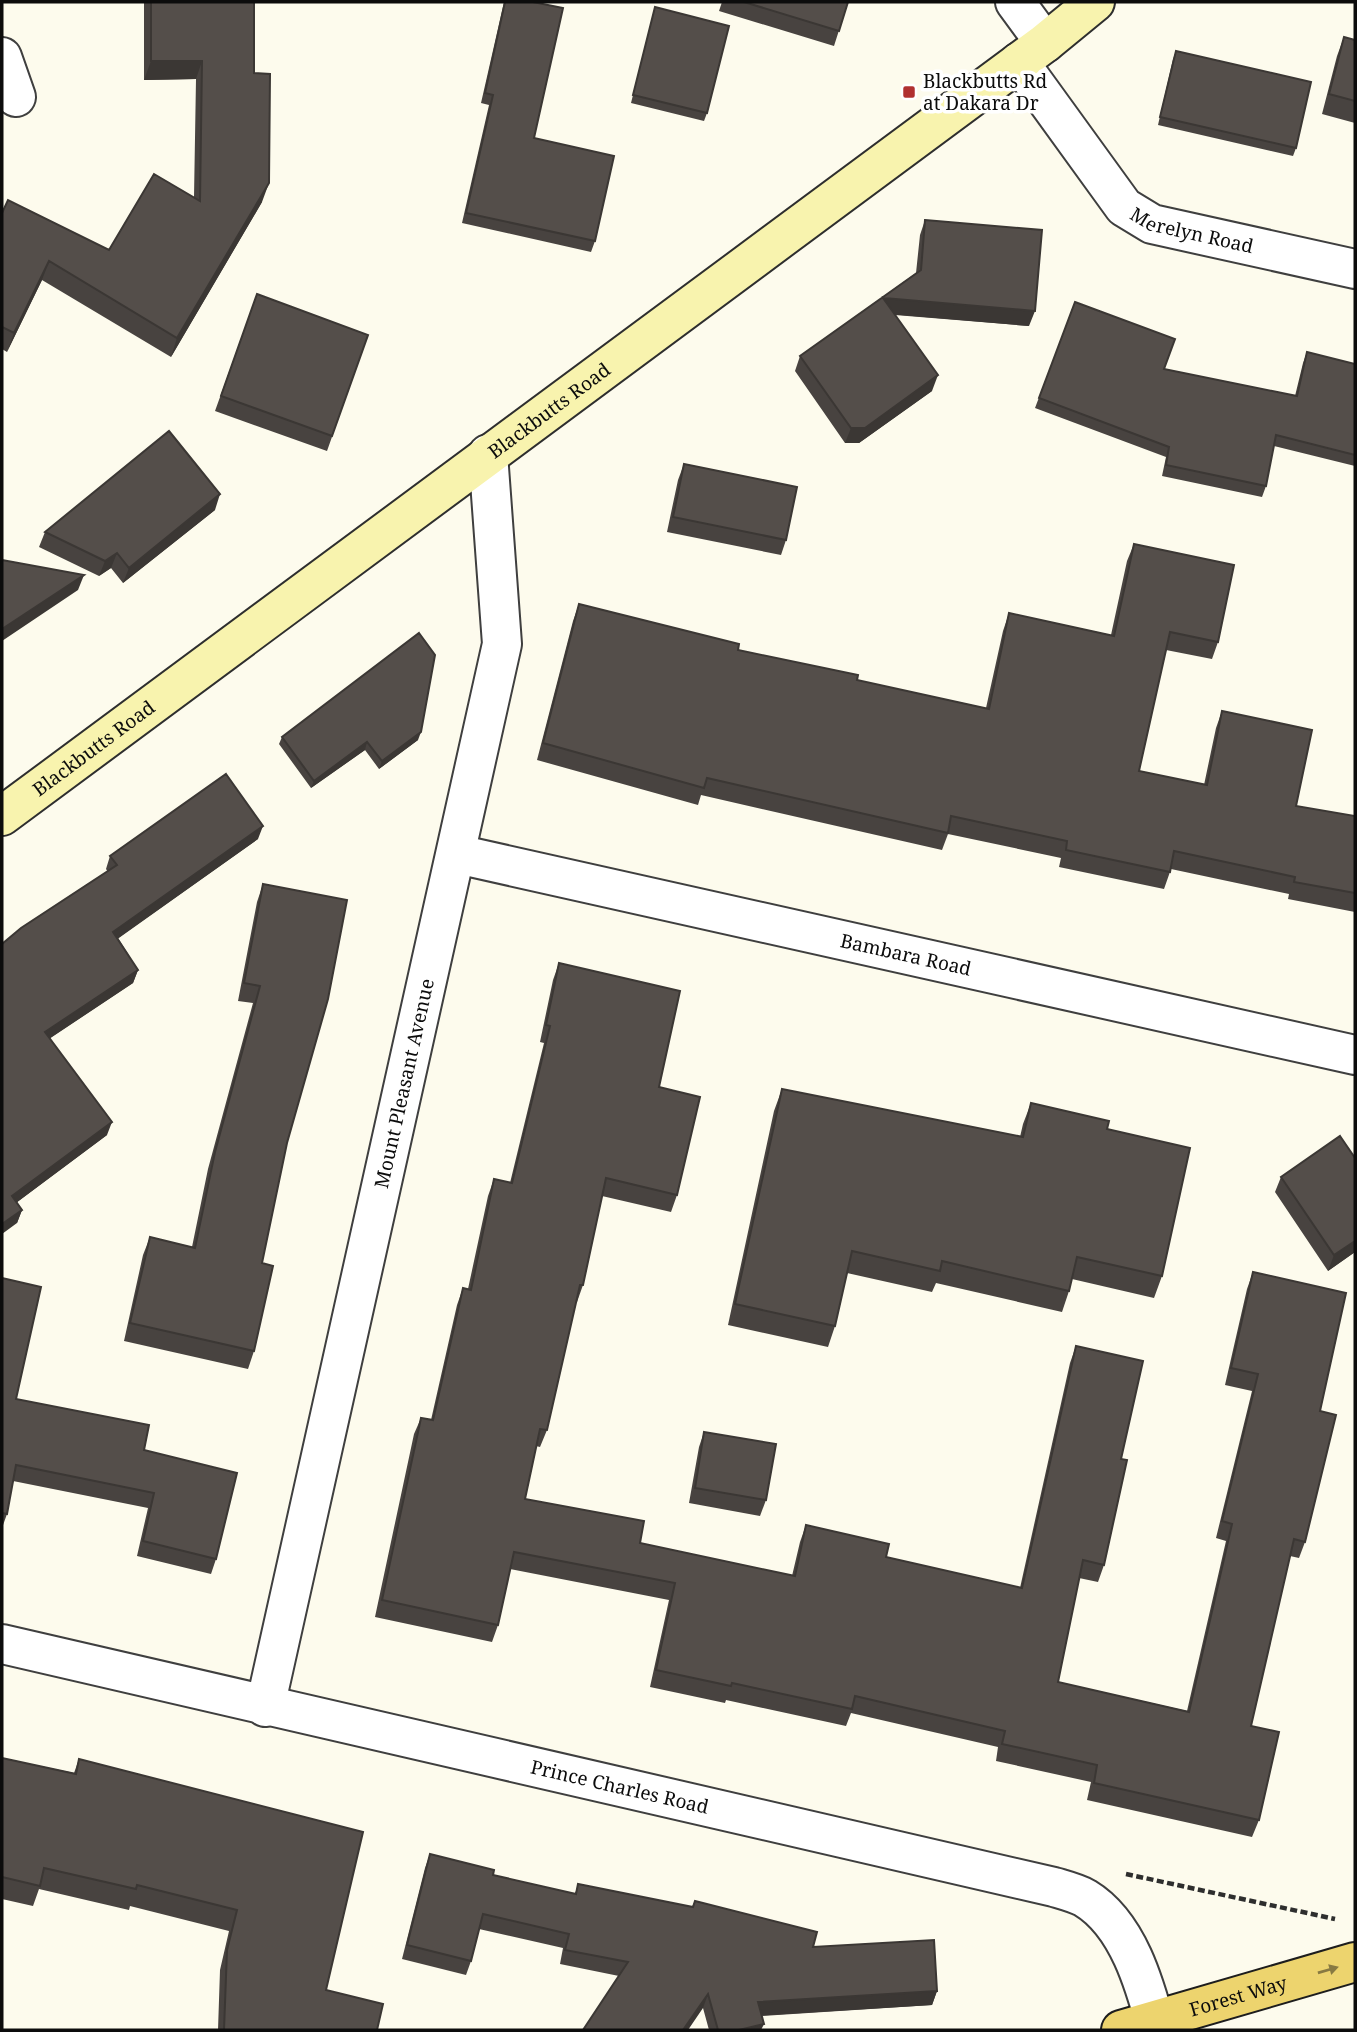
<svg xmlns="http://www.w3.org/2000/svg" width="1357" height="2032" font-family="'Noto Serif',serif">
	<rect width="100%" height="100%" fill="#fdfbed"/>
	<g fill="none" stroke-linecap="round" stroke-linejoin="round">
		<g stroke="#3f3f3f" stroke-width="42">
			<g id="street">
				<path d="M1015,2l30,41"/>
				<path d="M2,57l14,40"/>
				<path id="s1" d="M1019,62l105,145 28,17 203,45"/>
				<path id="s2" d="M457,854l898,201"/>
				<path id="s3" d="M2,1644l1052,243c10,3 22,6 31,11 43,26 60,87 72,132"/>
				<path id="s4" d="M265,1707l237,-1063 -14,-190"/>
			</g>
		</g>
		<g stroke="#2e2e2e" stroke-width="42">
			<g id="secondary">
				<path id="s5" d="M2,816l1043,-773 50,-41"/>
			</g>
		</g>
		<g stroke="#1d1d1d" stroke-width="42">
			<g id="primary">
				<path id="s6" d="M1121,2030l234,-68"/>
			</g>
		</g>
		<path stroke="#2e2e2e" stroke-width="4.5" stroke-dasharray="7 3.5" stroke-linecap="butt" d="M1126,1874l209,45"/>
		<use href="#street" stroke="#fff" stroke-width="38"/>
		<use href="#secondary" stroke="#f8f3ae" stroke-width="38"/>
		<use href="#primary" stroke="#edd46e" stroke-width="38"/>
	</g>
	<path fill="#484340" d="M144,2h110v71l8,129 -91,155 -129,-77 -35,72 -5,-3v-136l107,37 85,-53 2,-118 -52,1z
		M504,2h29l1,136 61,103 -4,11 -129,-29 27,-118 -8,-2z
		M722,2h126l-14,44 -115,-35z
		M655,7l52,106 -3,8 -73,-18z
		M1344,37l11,3v83l-33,-9 15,-58z
		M1176,51l120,97 -3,8 -135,-31 15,-66z
		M925,220l104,106 -134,-11 37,76 -73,52h-14l-50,-72 5,-15 116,-83 4,-38z
		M257,294l111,41 -41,116 -112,-40z
		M1075,302l89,67 131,27 8,-33 4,-11 48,12v102l-81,-20 -8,40 -4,11 -100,-21 4,-19 -131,-49z
		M684,464l102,76 -5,15 -114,-23 11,-52z
		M215,510l-92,73 -12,-15 -12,8 -60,-29 6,-15z
		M1134,544l84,98 -6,17 -46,-9 -27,121 65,14 12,-57 6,-17 74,95 59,10v96l-67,-13 1,-5 -118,-25 -7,20 -105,-22 2,-9 -113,-24 -6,16 -241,-55 -3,10 -161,-45 36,-139 6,-17 159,46 119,30 129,28 17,-77 6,-18 102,22 16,-74z
		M282,737l136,3 -39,29 -14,-19 -54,38 -32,-44z
		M258,839l-140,99 20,32 -5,13 -83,55 57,97 -90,67 5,8 -5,13 -15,-279 106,-72 -2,-3 4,-13z
		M263,884l24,259 -25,120 -8,88 -6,18 -124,-28 19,-86 7,-18 42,10 16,-78 45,-166 -15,-2 19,-99z
		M559,963l100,124 18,108 -6,17 -69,-16 -19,89 -6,17h-1l-29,128 -7,17 -4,-1 -11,53 115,44 152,33 8,-34 6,-17 80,32 134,31 50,-225 6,-17 45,113 -17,106 -6,17 -19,-4 -21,104 129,29 39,-170 -10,-3 36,-147 -27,-6 22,-96 6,-17 67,139 -15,131 -6,16 -9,-2 -39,170 8,94 -7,17 -165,-37 4,-18 -95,-21 2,-14 -147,-34 -5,13 -120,-26 -1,3 -75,-16 19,-87 -159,-31 -12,56 -6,17 -117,-25 39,-183 7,-16 10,2 26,-115 6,-17 5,1 20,-93 6,-17 16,4 34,-140 -4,-1 13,-62z
		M782,1089l238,48 3,-13 8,-21 76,26 55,147 -8,22 -82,-19 -3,12 -7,21 -126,-29 -4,9 -85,-19 -12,53 -7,21 -100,-22 46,-214z
		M1355,1158v94l-27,19 -53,-79 6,-15z
		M2,1278l14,121 128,51 72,109 -5,15 -74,-18 11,-48 -135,-27 -6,33 -5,14z
		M704,1432l62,68 -6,16 -71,-13 10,-56z
		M2,1758l72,15 5,-14 247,231 51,40h-159l2,-60 9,-39 -99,-25 -1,4 -90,-21 -6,17 -31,-7z
		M430,1854l63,21 82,19 3,-10 114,23 3,-6 118,46 124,44 -5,14 -171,11v14h-52l-6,-22 -84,-32 -59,-12 3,-16 -84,-19 -8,32 -5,14 -64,-16 23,-91z"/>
	<path fill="#3b3734" d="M151,61h51l-6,18 -52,1z
		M269,183l-7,19 -91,155 6,-19z
		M49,261l-7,19 -35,72 7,-19z
		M883,298l152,13 -6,15 -152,-13z
		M938,375l-6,16 -73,52h-14l6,-15z
		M220,494l-5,16 -92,73 6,-15z
		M117,553l-6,15 -12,8 6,-15z
		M84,575l-6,15 -76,51v-12z
		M421,732l-3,8 -39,29 3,-8z
		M367,742l-2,8 -54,38 3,-7z
		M263,826l-5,13 -149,106 4,-13z
		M138,970l-5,13 -93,62 5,-13z
		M112,1122l-5,13 -99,74 4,-13z
		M22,1210l-5,13 -15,11v-10z
		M1355,1241v11l-27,19 6,-16z
		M937,1991l-5,14 -179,11 5,-14z
		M708,1994l-5,14 -15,22h-5z
		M764,2024l-3,6h-22z"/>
	<path fill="#544e4a" stroke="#3b3734" stroke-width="2" d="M151,2h103v71l16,1 -1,109 -92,155 -128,-77 -35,72 -12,-6v-114l6,-13 101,50 45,-76 46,27 2,-140h-51z
		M505,2h28l30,6 -29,130 80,18 -19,85 -129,-28 27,-118 -8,-2z
		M744,2h104l-9,29z
		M655,7l74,19 -22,87 -74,-18z
		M1344,37l11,3v61l-26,-7z
		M1176,51l135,31 -15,66 -136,-31z
		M925,220l117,10 -7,81 -152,-13 55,77 -73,53h-14l-51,-72 121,-86z
		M257,294l111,41 -36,101 -111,-40z
		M1075,302l100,37 -11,30 133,27 10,-44 48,12v91l-79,-20 -10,51 -100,-21 3,-18 -130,-49z
		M169,431l51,63 -91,74 -12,-15 -12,8 -60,-29z
		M684,464l113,23 -11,53 -113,-23z
		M1134,544l100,21 -16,77 -48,-10 -31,139 68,14 15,-74 90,19 -16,76 59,10v77l-61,-11 1,-5 -121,-26 -4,21 -104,-22 1,-9 -116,-25 -3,17 -241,-55 -3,10 -161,-45 36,-139 160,40 -1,6 120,25 -1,5 132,29 20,-96 105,23z
		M2,560l82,15 -82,54z
		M419,633l16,22 -14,77 -39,29 -15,-19 -53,39 -32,-44z
		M226,774l37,52 -150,106 25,38 -93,62 67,90 -100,74 10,14 -20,14v-280l19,-16 96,-63 -7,-9z
		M263,884l84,16 -19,99 -41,144 -25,120 11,3 -19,85 -124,-28 20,-86 45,11 20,-96 45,-166 -16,-3z
		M559,963l121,28 -21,96 41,10 -23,98 -71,-17 -23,107h-3l-33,145 -7,-1 -15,70 119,22 -4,22 155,33 11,-51 83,19 -3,13 136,31 54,-242 67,15 -22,98 6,1 -23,105 -21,-5 -25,122 131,30 43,-188 -10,-3 36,-147 -27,-6 22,-96 93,21 -26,118 16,4 -31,127 -11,-3 -43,187 28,6 -20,88 -165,-37 3,-18 -95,-21 3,-13 -150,-35 -3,13 -120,-26 -1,3 -75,-16 19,-87 -161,-31 -16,73 -116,-25 39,-182 12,2 30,-132 8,2 23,-111 18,4 38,-157 -4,-1z
		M782,1089l241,48 8,-34 78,18 -2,8 83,19 -28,128 -85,-19 -8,34 -127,-30 -2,10 -88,-20 -17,75 -100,-22z
		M1340,1136l15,22v83l-21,14 -53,-78z
		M2,1278l39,9 -25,112 133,26 -5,25 93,23 -21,86 -73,-18 11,-48 -138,-28 -9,49 -5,-1z
		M704,1432l72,12 -10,56 -71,-12z
		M2,1758l74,16 3,-15 284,73 -37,158 57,14 -6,26h-153l3,-80 10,-40 -100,-25 -1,4 -92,-21 -4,18 -38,-9z
		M430,1854l64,16 -1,5 83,19 2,-10 115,23 2,-6 122,31 -4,15 121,-7 3,51 -179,11 6,22 -25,6h-21l-10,-36 -25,36h-100l45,-68 -63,-12 4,-16 -86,-20 -12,47 -64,-16z"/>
	<defs><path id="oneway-solid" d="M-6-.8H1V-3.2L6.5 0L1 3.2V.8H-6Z" transform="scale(1.75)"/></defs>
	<use fill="#887a42" href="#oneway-solid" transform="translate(1328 1970) rotate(-16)"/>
	<rect fill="#b03030" stroke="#fff" stroke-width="2.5" x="902" y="85" width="14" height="14" rx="3.5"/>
	<g text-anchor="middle" stroke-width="7" stroke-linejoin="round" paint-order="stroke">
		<g font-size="19" fill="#0c0c0c" stroke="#fff" text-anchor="start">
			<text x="923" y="88">Blackbutts Rd<tspan x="923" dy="22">at Dakara Dr</tspan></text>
		</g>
		<g font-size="19" fill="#0c0c0c" stroke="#fff">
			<text dy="7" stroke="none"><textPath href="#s1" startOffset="252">Merelyn Road</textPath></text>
			<text dy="7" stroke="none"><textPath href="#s5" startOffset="681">Blackbutts Road</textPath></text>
			<text dy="7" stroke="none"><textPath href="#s5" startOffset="114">Blackbutts Road</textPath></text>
			<text dy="7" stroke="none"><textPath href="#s2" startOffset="460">Bambara Road</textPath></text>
			<text dy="7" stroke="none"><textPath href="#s4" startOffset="639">Mount Pleasant Avenue</textPath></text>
			<text dy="7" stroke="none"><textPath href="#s3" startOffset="634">Prince Charles Road</textPath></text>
			<text dy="7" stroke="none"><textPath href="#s6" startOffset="122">Forest Way</textPath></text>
		</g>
	</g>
	<rect width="1357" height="2032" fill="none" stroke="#0c0c0c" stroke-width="7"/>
</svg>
